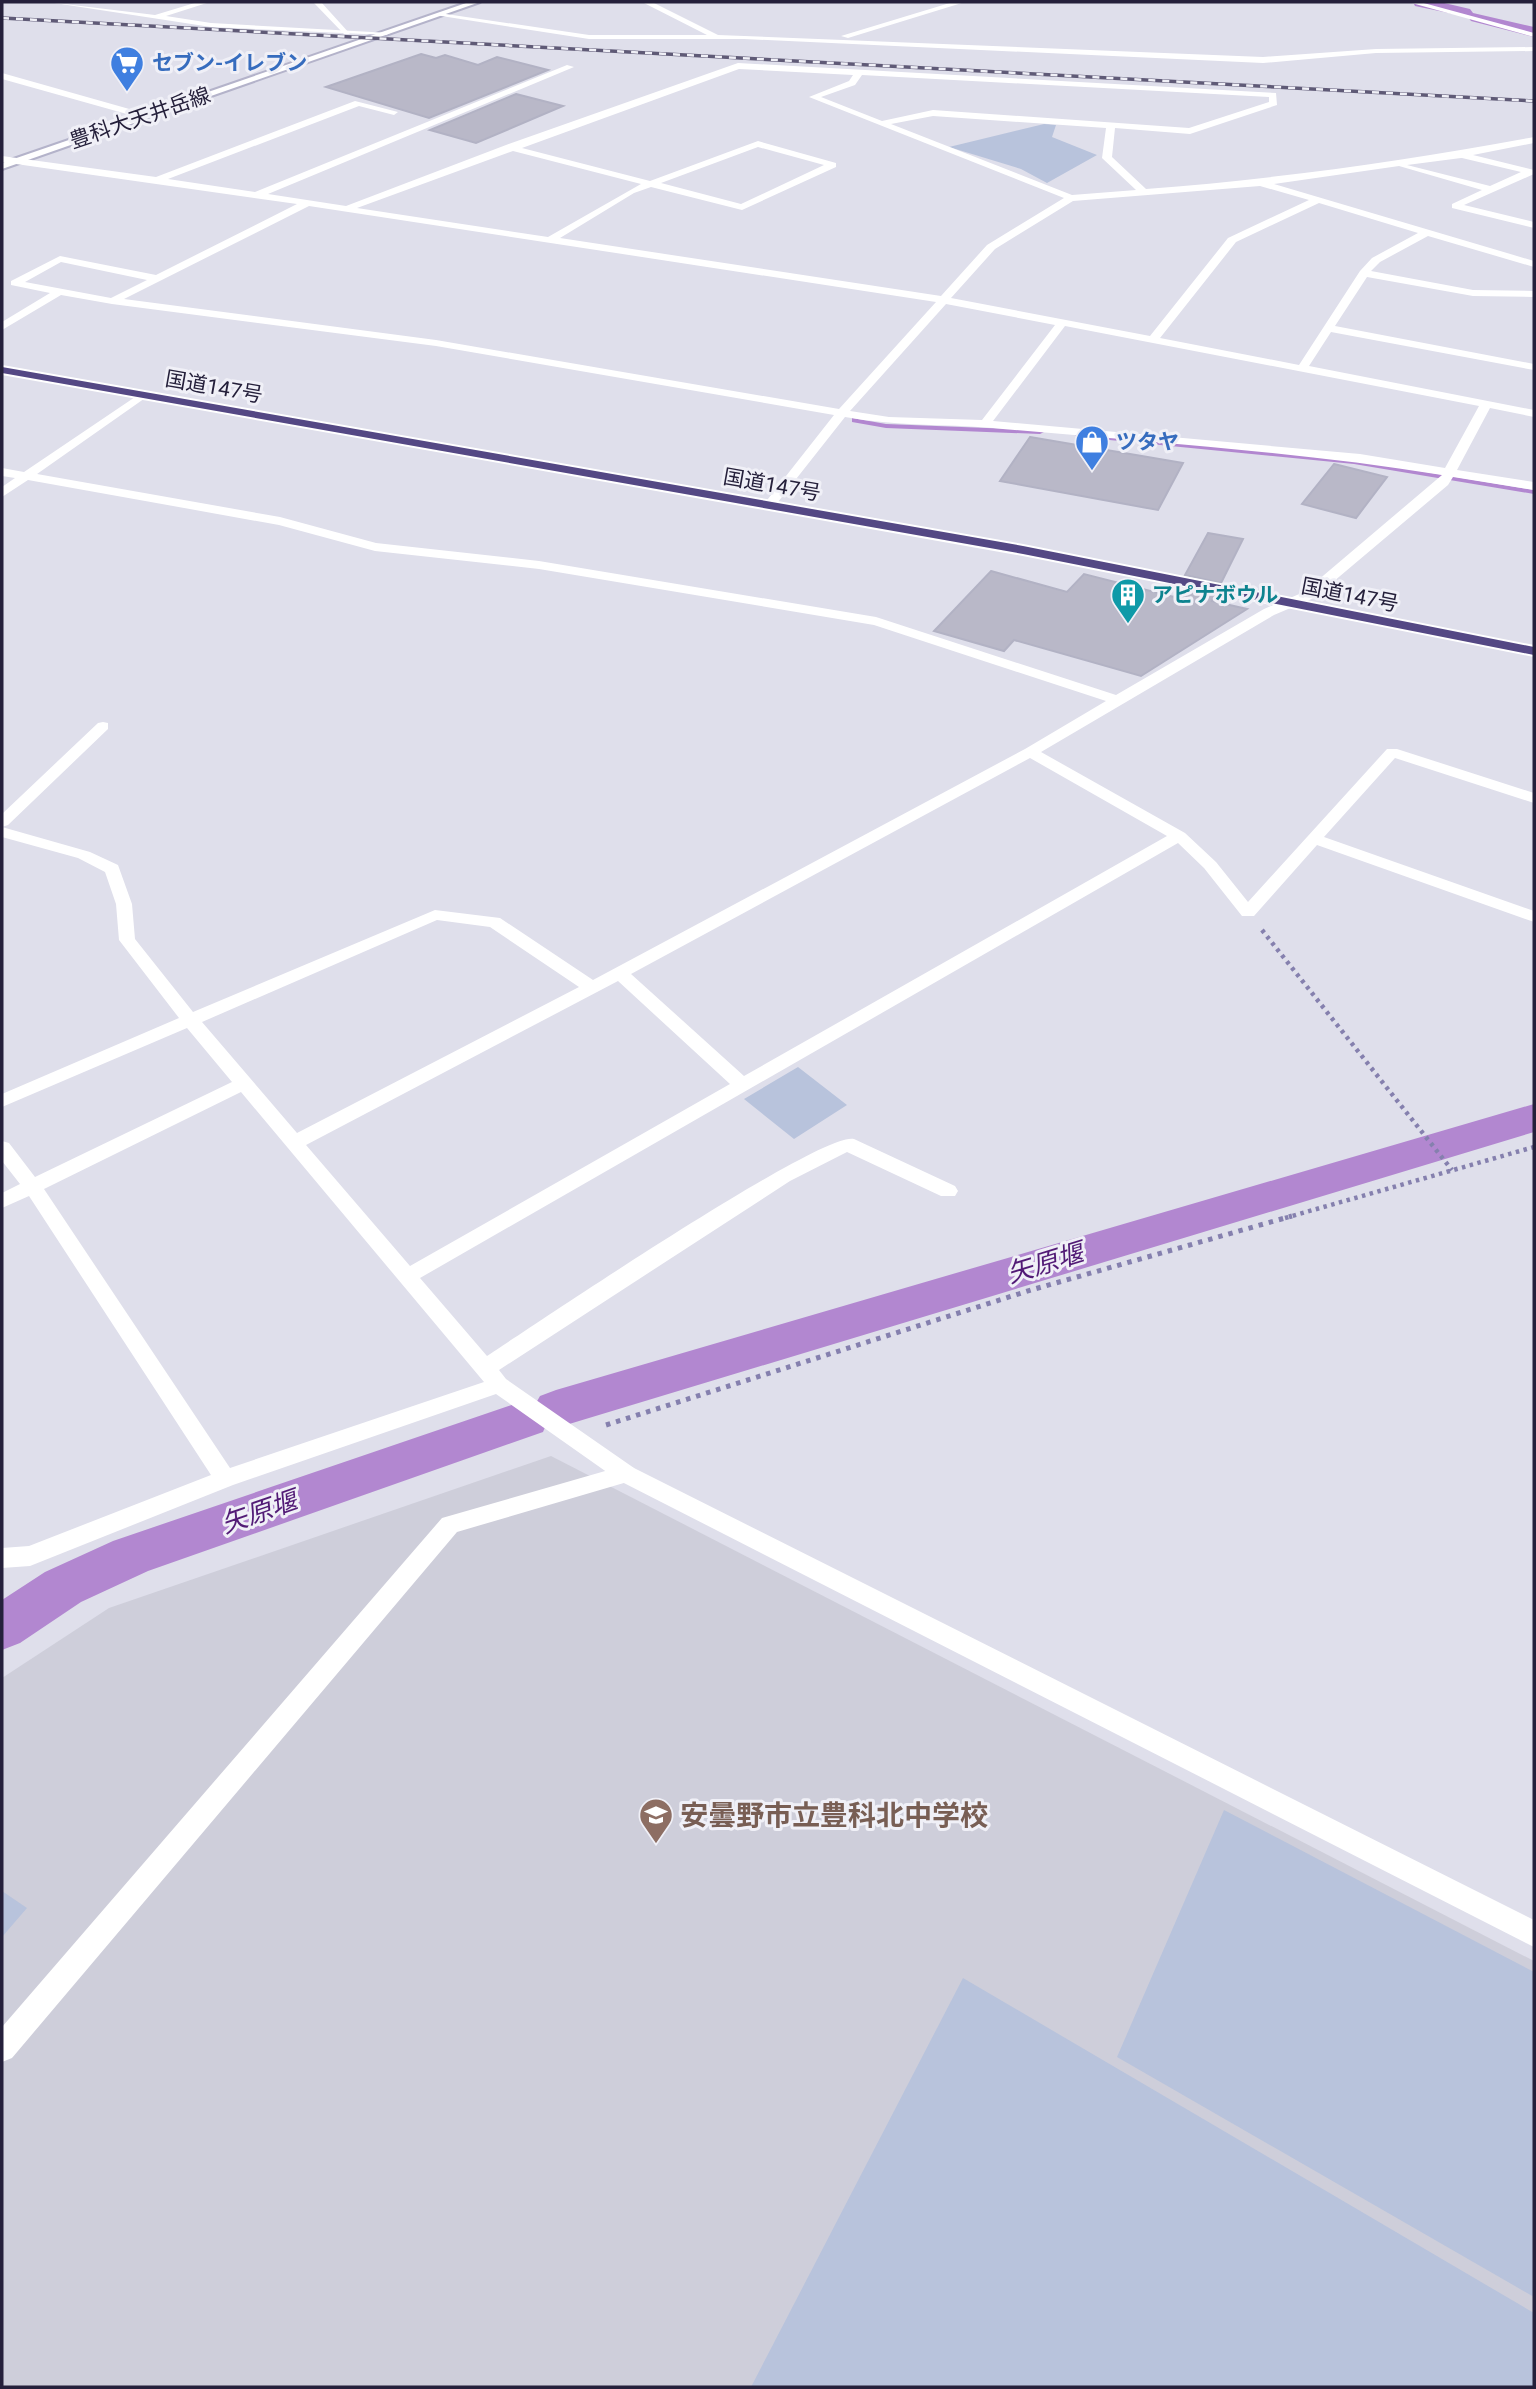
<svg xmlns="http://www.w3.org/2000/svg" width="1536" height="2389" font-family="Roboto,'Noto Sans JP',sans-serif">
	<rect width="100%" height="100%" fill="#dfdfeb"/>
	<path fill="#ceceda" d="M551,1456l983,505v426h-1532v-709l107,-70z"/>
	<path fill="#b8c3dc" d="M1044,124l12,1 -4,12 45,18 -50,28 -26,-14 -72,-22z
		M798,1067l49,38 -53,34 -50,-40z
		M1224,1810l310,162v325l-417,-240z
		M2,1891l25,17 -25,29z
		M963,1978l571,335v74h-783z"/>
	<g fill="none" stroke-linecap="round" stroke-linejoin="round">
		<path fill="#b287d0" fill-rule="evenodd" d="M852,418l34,6 154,6 4,2 -4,2 -154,-6 -34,-6z
			M1076,433l278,27 180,30v4l-180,-30 -275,-27 -4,-2z"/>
		<path fill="#b287d0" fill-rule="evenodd" d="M1413,2h27l30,7 3,4 61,14v10l-63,-16 -3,-4 -53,-11z
			M1534,1104v28l-978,296 -10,-3 -3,7 -395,139 -67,31 -61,41 -18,7v-50l43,-28 68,-31 413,-141 10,3 4,-7 16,-6z"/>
	</g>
	<path fill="#b9b8c8" stroke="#b2b2c4" stroke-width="2" d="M421,54l15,4 9,-3 33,10 19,-8 51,13 -119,48 -103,-31z
		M516,94l47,12 -87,37 -46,-13z
		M1030,437l153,26 -25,47 -158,-29z
		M1334,464l53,13 -31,41 -54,-14z
		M1208,533l35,6 -22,44 -36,-8z
		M991,571l76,21 17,-18 90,23 5,-10 36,8 -3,6 35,8 -106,67 -127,-36 -10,11 -70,-20z"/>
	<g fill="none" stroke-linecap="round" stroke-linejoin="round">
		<g stroke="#b4b3ca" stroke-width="4">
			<path id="secondary" d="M469,2h11l-478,167v-6z"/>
		</g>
		<g stroke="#fff" stroke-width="4">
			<path id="trunk" d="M2,367l1021,179 511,101v8l-511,-101 -1021,-181z"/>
		</g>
		<path stroke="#8580ae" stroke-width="4.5" stroke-dasharray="3.5 4.5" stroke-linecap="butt" d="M1262,930l190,240
			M1285,1218l249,-71"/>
		<path stroke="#8580ae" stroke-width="5" stroke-dasharray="4.5 6" stroke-linecap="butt" d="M606,1425l425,-135 261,-74"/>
		<path fill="#fff" fill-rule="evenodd" d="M313,2h8l29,32h-6z
			M626,1465l8,3 3,6 -3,6 -177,52 -445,526 -10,4v-35l440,-509z"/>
		<path fill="#fff" fill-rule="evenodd" d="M48,2l107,13 43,-13h12l-44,14 45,7 179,10 -4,2 -175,-8z
			M642,2h10l66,33 545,22 113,-8 158,-2v4l-158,2 -113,10 -519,-24h-155l-154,-24 4,-2 150,22h118z
			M953,2h12l-117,36 -7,-2z
			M1408,2h12l114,31v4z
			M738,63l538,30 1,12 -87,29 -75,-6 -3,29 34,32c131,-10 259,-28 388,-52v6l-61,12 61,15v4l-70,31 70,17v6l-82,-20v-4l30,-14 -83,-24 -125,18 260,77v6l-106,-31 -48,26 -9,9 102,19 61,1v6l-61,-1 -106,-19 -32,49 199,38v6l-203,-38 -22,34 225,44v7l-44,-9 -33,62 77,12v8l-81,-13 -5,8 -134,113 -40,17 -233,137 144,81 31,29 32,40 139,-153h10l137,44v10l-139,-45 -71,79 210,74v11l-217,-77 -63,71h-12l-38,-48 -26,-25 -758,435 67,78c46,-30 335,-226 367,-217l101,47 3,5 -3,5h-14l-94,-44 -57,29 -291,189 7,9 128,89 900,452v27l-916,-467 -122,-86 -263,91 -203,81 -28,2v-20l27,-2 182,-71 -182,-279 -27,12v-15l18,-9 -18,-23v-20l7,2 26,34 197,-95 -45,-54 -185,79v-13l177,-76 -60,-78 -3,-36 -11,-32 -27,-14 -76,-21v-10l88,25 28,13 14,39 3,35 58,73 242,-102 65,8 93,62 432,-231 81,-48 -232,-76 -335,-56 -164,-18 -96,-26 -251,-45 -26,17v-10l13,-9 -13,-2v-8l22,4 120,-81 6,3 -2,2 -111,78 243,43 96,26 163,18 337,56 240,78 148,-86 40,-17 138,-117c-149,-24 -299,-33 -449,-47 -50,-4 -98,-2 -148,-11l-71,90 -4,1 -6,-4 70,-89 -398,-69 -324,-42 -51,-9 -59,35v-8l48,-29 -39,-8v-4l49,-25 96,19 141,-71 -295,-42v-6l154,21 199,-76 43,11 -4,3 -35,-9 -191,73 87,13 312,-127 7,2 -306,127 78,12 160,-61zM739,69l114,6 -4,6 -40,16 255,101 -77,47 -46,51 -381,-58 74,-45 17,-6 91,23 94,-43v-4l-78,-22 -108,40 -128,-33zM862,75l407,22v5l-80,26 -256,-18 -51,11 -61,-24 34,-12zM933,116l173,12 -4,30 34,32 -64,5 -181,-71zM758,147l66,18 -83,39 -80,-21zM513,151l128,33 -93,53 -191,-29zM1461,158h1l59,14 -31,14 -83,-21zM1260,186l49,14 -81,38 -78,98 -199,-38 44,-49 78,-48zM1319,203l99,30 -46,25 -12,13 -61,94 -139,-27 76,-96zM309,206l627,96 -97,107 -403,-69 -312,-41zM61,262l86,18 -36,18 -86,-16zM946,304l109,21 -73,95 -93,-3 -39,-6zM1065,326l414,80 -34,62 -85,-14 -367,-33zM1030,758l137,78 -423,240 -113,-102zM437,920l53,7 89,60 -282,146 -95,-111zM618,981l112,103 -320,182 -104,-121zM241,1092l243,290 -254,86 -186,-279z
			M2,73l145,41 1,2 -7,2 -139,-39z
			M103,722l5,1v6l-100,96 -6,2v-13l96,-91z"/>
		<use href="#secondary" fill="#fff" fill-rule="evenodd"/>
		<use href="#trunk" fill="#544884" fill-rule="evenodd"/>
		<g stroke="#5f5a76" stroke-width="3.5">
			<path id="rail" d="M2,18l1532,83"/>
		</g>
		<use href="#rail" stroke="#f0f0f7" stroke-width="2.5" stroke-dasharray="7" stroke-linecap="butt"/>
	</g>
	<defs>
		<g id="supermarket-pin" transform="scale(1.75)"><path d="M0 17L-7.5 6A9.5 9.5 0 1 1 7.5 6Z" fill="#3f7fe0" stroke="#f0f0f7"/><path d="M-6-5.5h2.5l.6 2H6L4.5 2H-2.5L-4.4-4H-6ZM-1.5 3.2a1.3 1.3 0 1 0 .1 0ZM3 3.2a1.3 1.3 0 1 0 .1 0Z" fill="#fff"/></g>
		<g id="shop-pin" transform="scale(1.75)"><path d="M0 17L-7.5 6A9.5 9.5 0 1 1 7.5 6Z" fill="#3f7fe0" stroke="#f0f0f7"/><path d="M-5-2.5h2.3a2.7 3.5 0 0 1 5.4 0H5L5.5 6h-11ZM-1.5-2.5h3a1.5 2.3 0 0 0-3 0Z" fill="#fff"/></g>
		<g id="building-pin" transform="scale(1.75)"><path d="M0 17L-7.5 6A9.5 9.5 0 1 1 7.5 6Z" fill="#0f9aa8" stroke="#f0f0f7"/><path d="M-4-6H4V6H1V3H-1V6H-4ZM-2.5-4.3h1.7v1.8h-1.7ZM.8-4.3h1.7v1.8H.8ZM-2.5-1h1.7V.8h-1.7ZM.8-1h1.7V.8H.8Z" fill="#fff"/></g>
		<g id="school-pin" transform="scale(1.75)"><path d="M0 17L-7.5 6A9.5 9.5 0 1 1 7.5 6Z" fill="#8d6e63" stroke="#f0f0f7"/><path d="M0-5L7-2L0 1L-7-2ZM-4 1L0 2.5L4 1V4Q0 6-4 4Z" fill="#fff"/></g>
	</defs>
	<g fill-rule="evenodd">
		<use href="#supermarket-pin" x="127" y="63"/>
		<use href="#shop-pin" x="1092" y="442"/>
		<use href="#building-pin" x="1128" y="595"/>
		<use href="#school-pin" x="656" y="1815"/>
	</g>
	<g text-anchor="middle" stroke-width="6" stroke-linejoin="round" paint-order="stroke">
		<g font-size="21" font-weight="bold" fill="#366cbe" stroke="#f0f0f7" text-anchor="start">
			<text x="152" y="70">セブン-イレブン</text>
			<text x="1116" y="449">ツタヤ</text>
		</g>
		<g font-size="21" fill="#25203b" stroke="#f0f0f7">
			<text transform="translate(140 118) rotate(-19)" y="7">豊科大天井岳線</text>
			<text transform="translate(214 387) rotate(10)" y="7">国道147号</text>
			<text transform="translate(772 485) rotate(10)" y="7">国道147号</text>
			<text transform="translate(1350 595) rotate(11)" y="7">国道147号</text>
		</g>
		<g font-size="21" font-weight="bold" fill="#0d838f" stroke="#f0f0f7" text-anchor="start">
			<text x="1152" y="602">アピナボウル</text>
		</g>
		<g font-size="26" font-style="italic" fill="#521b76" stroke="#f0f0f7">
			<text transform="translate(1045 1263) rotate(-17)" y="9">矢原堰</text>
			<text transform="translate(259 1512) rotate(-19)" y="9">矢原堰</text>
		</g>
		<g font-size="28" font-weight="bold" fill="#785e54" stroke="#f0f0f7" text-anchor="start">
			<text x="680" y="1825">安曇野市立豊科北中学校</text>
		</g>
	</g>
	<rect width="1536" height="2389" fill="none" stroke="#25203b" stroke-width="7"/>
</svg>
